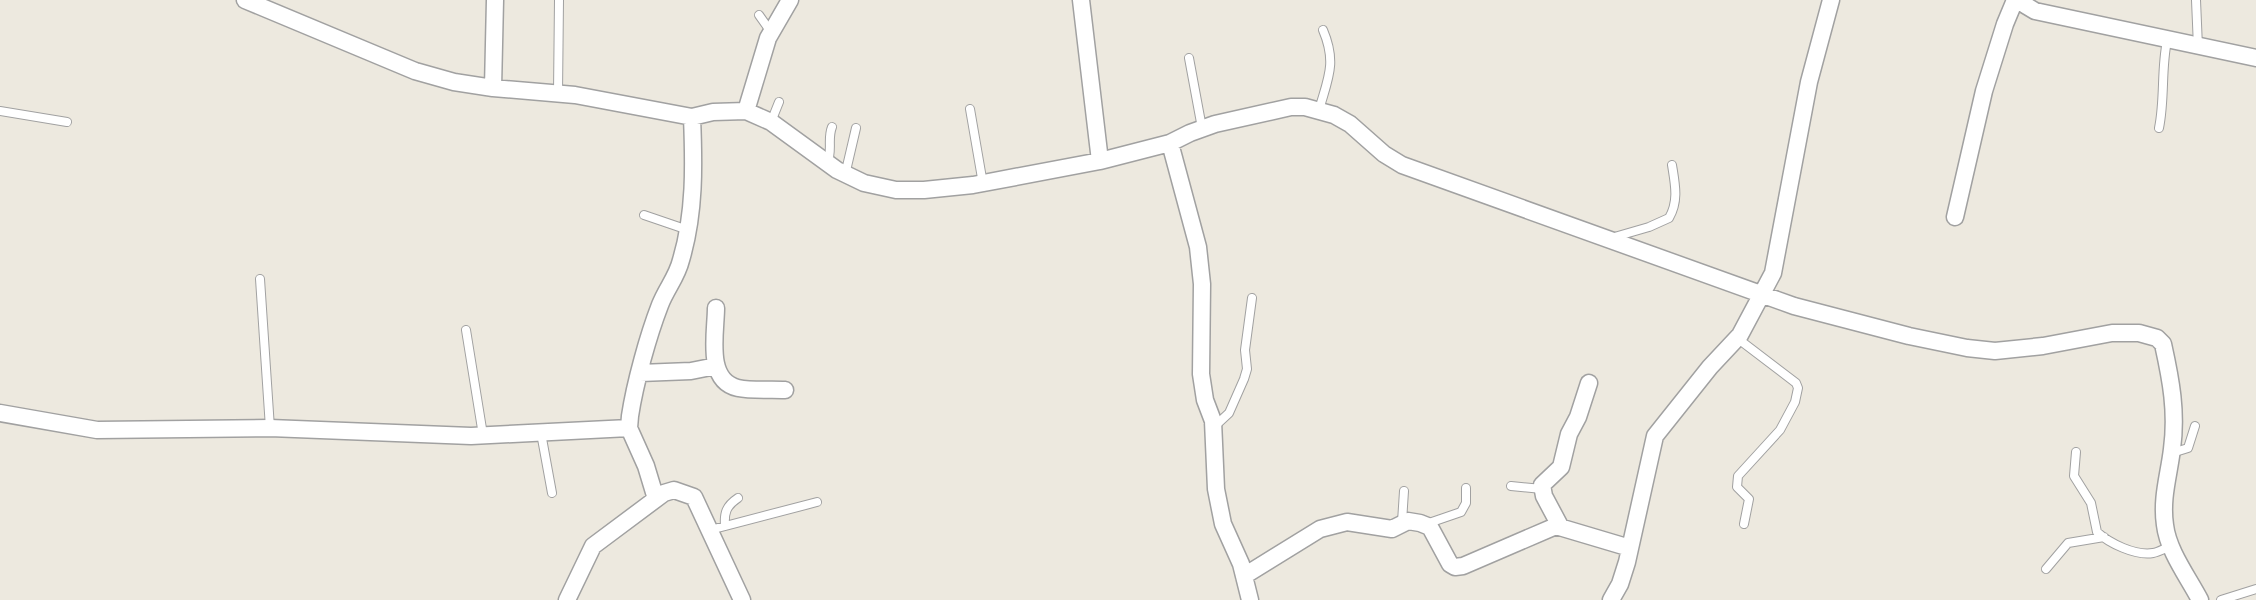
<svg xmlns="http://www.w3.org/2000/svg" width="2256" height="600" font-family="'Archivo Narrow',sans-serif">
	<rect width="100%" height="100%" fill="#ede9df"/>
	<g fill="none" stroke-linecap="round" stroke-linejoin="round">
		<g stroke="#a1a1a1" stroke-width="10">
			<path id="service" d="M2196,0l2,47
				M759,15l12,17
				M1189,58l13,70
				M558,93l1,-93
				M970,109l13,75
				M1319,110c9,-32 18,-47 4,-80
				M0,111l67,11
				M771,122l8,-20
				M2159,128c6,-29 2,-59 8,-87
				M827,164c6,-13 0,-25 5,-37
				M845,175l11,-47
				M644,215l44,15
				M1611,238l38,-11 20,-9c10,-17 6,-34 3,-53
				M260,279l10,149
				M466,330l17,105
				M1737,338l59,45 2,5 -3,14 -15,28 -42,46 -1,11 12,12 -5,25
				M1215,426l14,-13 15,-34 3,-10 -2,-19 7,-52
				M541,433l11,60
				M2076,452l-2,24 17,27 6,29c12,11 38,24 56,21 6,-1 12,-5 18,-7
				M2172,453l16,-5 7,-22
				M1511,486l31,3
				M1402,522l2,-31
				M1426,524l35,-12 5,-9v-15
				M725,526c-1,-13 1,-20 13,-28
				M710,530l107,-28
				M2046,569l22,-26 36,-6
				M2221,600l35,-11"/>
		</g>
		<g stroke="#a1a1a1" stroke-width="19">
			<path id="minor" d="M245,0l170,71 39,11 39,6 82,7 117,22 21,-5 33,-1 25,11 66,48 27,13 32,7h28l49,-5 127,-24 70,-18 20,-10 25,-9 76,-17h14l29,8 16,9 34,30 18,11 392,141 115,30 58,12 28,3 48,-5 69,-13h27l18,5 6,6c8,36 14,68 9,105 -3,26 -11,49 -7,76 3,26 23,52 35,75
				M1081,0l19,161
				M2023,0l2,5 10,6 221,47
				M493,88l2,-88
				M746,111l22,-73 22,-38
				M1170,143l28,104 4,37 -1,90 4,26 8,21 3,68 7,35 18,40 9,36
				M1955,217l29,-126 21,-67 10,-24
				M716,308c0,24 -11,73 22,80 14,3 32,1 47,2
				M640,373l51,-2 25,-5
				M0,413l97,17 173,-2 201,8 158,-8
				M656,499l-10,-33 -17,-38 1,-12c5,-33 18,-80 30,-111 6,-16 17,-28 21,-45 14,-47 13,-95 11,-143
				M1560,526l-16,-30 -2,-11 19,-18 8,-33 9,-17 11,-34
				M1244,576l76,-47 27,-7 45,7 16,-8 12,2 10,4 20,37 5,3 8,-1 93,-40 74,22
				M567,600l26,-54 71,-53 10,-3 20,7 48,103
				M1611,600l9,-16 7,-22 28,-126 55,-69 30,-32 33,-62 36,-191 22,-82"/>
		</g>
		<use href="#service" stroke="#fff" stroke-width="8"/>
		<use href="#minor" stroke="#fff" stroke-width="16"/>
	</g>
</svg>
